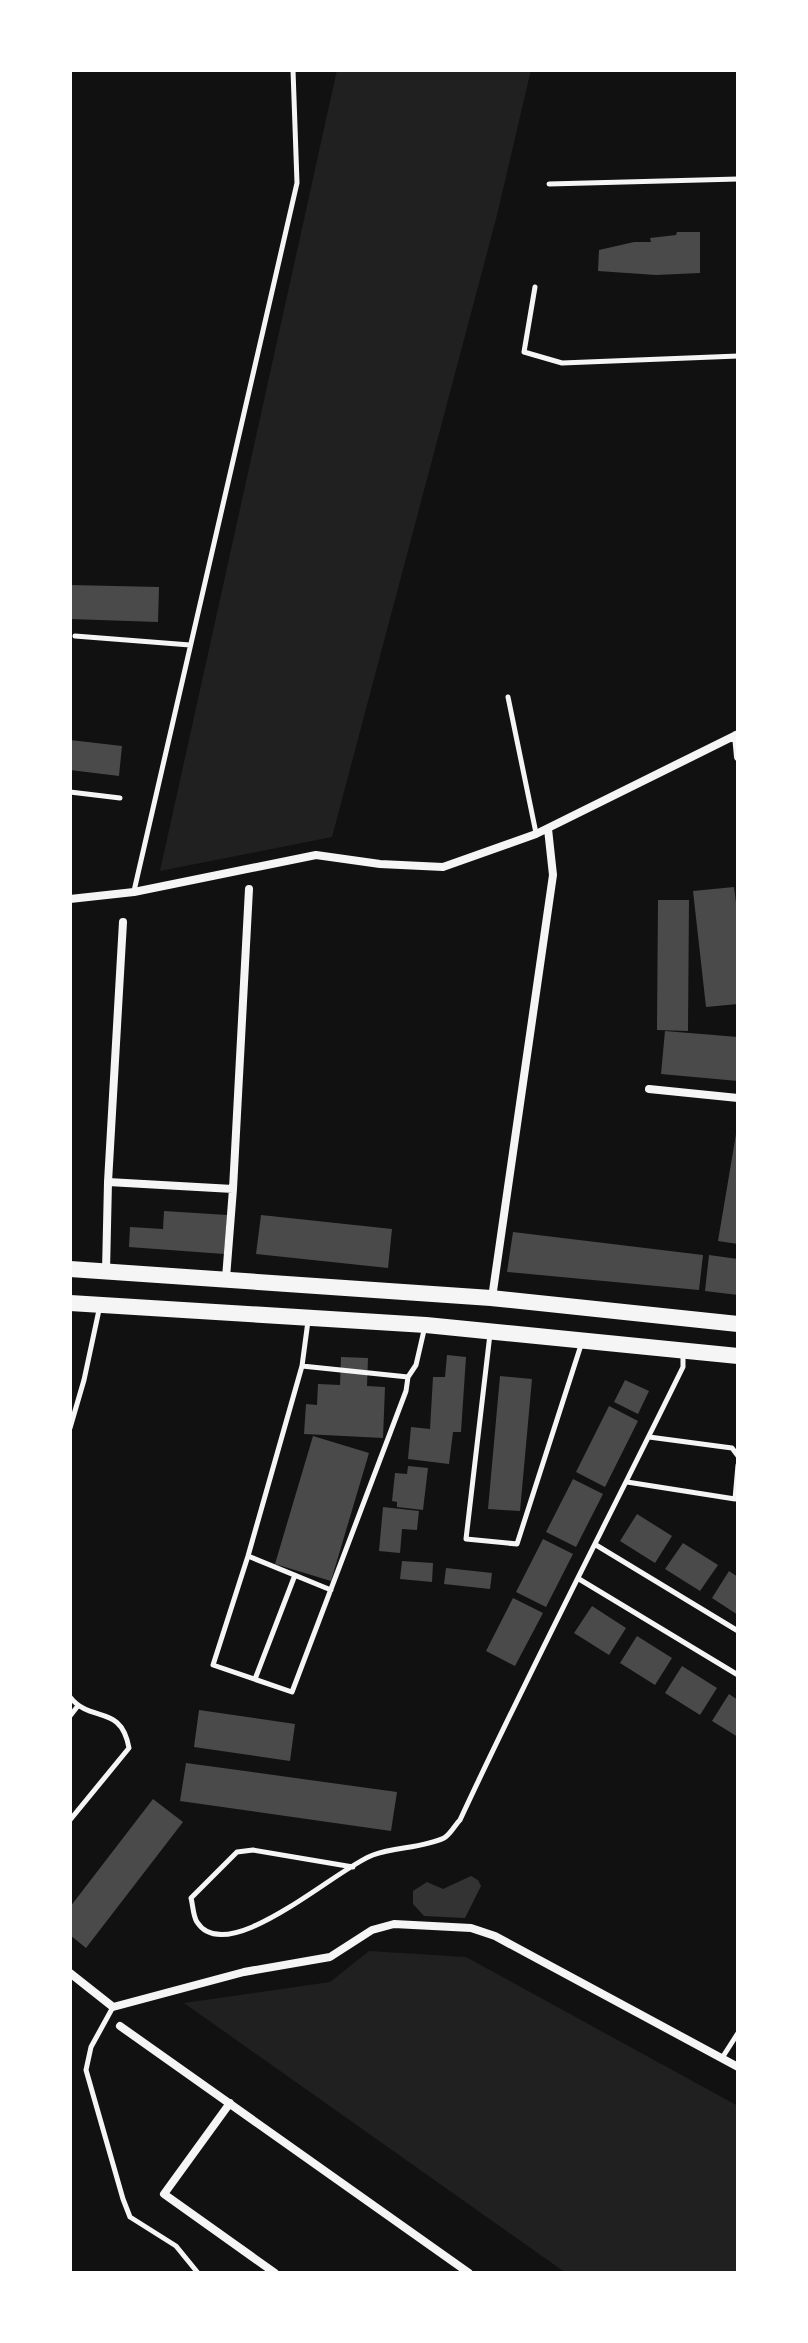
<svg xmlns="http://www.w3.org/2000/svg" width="808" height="2343" font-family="Literata,serif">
	<rect width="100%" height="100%" fill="#111"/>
	<path fill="#202020" d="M337,70h194l-35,149 -164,618 -172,34z
		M369,1951l97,6 272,149v167h-172l-382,-270 146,-21z"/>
	<path fill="#333" d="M471,1876l7,4 3,6 -16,32 -41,-2 -11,-12v-13l14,-9 16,7z"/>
	<path fill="#4a4a4a" d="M677,232h23v41l-44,2 -58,-4 1,-21 35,-8h17l-1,-4 26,-3z
		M70,585l89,2 -1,35 -88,-3z
		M70,740l52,6 -3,30 -49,-6z
		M734,887l4,32v85l-32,3 -13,-116z
		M658,900h31l-1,131 -31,-1z
		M665,1031l73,6v44l-77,-7z
		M736,1134h2v110l-20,-3z
		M164,1211l63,4 -3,39 -95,-7 1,-20 33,2z
		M261,1215l131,14 -4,39 -132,-14z
		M513,1232l190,23 -4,35 -192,-18z
		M709,1255l29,4v36l-33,-4z
		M447,1355l19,2 -5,75h-8l-4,32 -41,-5 3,-32 19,2 3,-52h12z
		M341,1357l27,1 -1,28 18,1 -2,51 -79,-4 2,-30 11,1 1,-21 22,1z
		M500,1376l32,3 -12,132 -32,-2z
		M625,1380l24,11 -11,23 -24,-12z
		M609,1406l29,15 -33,66 -29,-15z
		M313,1436l56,17 -38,128 -56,-17z
		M408,1466l20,2 -5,42 -26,-3v-5l-5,-1 3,-28 12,1z
		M573,1479l30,15 -27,53 -30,-15z
		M383,1507l36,4 -2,19 -15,-1 -2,24 -21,-2z
		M637,1514l35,22 -17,27 -35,-22z
		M543,1539l30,15 -27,53 -30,-15z
		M683,1543l35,22 -18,26 -35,-22z
		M402,1561l31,2 -1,19 -32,-3z
		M446,1568l46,5 -2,16 -46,-5z
		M729,1571l9,6v38l-26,-17z
		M513,1598l30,15 -28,53 -29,-15z
		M592,1606l34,22 -17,27 -35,-22z
		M637,1636l35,22 -17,27 -35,-22z
		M682,1666l35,22 -17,27 -35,-22z
		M729,1694l9,6v37l-26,-16z
		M199,1710l96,14 -5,37 -96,-14z
		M186,1763l211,29 -6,39 -211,-30z
		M153,1799l30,23 -97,126 -16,-13v-28z"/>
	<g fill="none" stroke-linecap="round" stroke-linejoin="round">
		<path stroke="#f5f5f5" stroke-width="5" d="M549,184l189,-5
			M535,287l-11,65 38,11 176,-7
			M75,636l115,9
			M508,697l28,136
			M70,792l50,6
			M134,891l163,-708 -4,-113
			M308,1321l-6,45 106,11 8,-12 9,-39
			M490,1334l-24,205 51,5 64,-199
			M302,1366l-54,190 -35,109 79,27 114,-301 2,-14
			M70,1428l14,-48 15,-70
			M649,1437l83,11 6,8
			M627,1482l108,17 3,-34
			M596,1545l142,86
			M248,1556l83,34
			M579,1579l159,96
			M255,1679l40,-104
			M70,1697c21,27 51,6 59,51l-59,72
			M70,1716l7,-9
			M353,1867l-100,-17 -16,2 -46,46c2,7 2,18 6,24 30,48 141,-55 176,-67 22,-8 50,-7 71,-17 6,-3 11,-13 16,-18 71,-153 149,-302 223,-453v-15
			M113,2007l-22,40 -5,23 37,129 7,18 46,29 22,27
			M722,2058l16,-25"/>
		<path stroke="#f5f5f5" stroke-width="8" d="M736,735l2,22
			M70,899l64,-7 182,-37 64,9 63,3 93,-33 202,-100
			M649,1089l89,9
			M108,1182l125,7
			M106,1271l2,-89 15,-260
			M226,1278l7,-89 16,-300
			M492,1298l61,-423 -5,-46
			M70,1973l43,34 131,-35 86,-15 42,-27 22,-6 77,4 24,8 243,131
			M120,2026l349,247
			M230,2103l-66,91 111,79"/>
		<path stroke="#f5f5f5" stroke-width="16" d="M70,1269l421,29 247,26
			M70,1303l356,22 312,31"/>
	</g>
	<rect width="808" height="2343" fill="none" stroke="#ffffff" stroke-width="144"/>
</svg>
